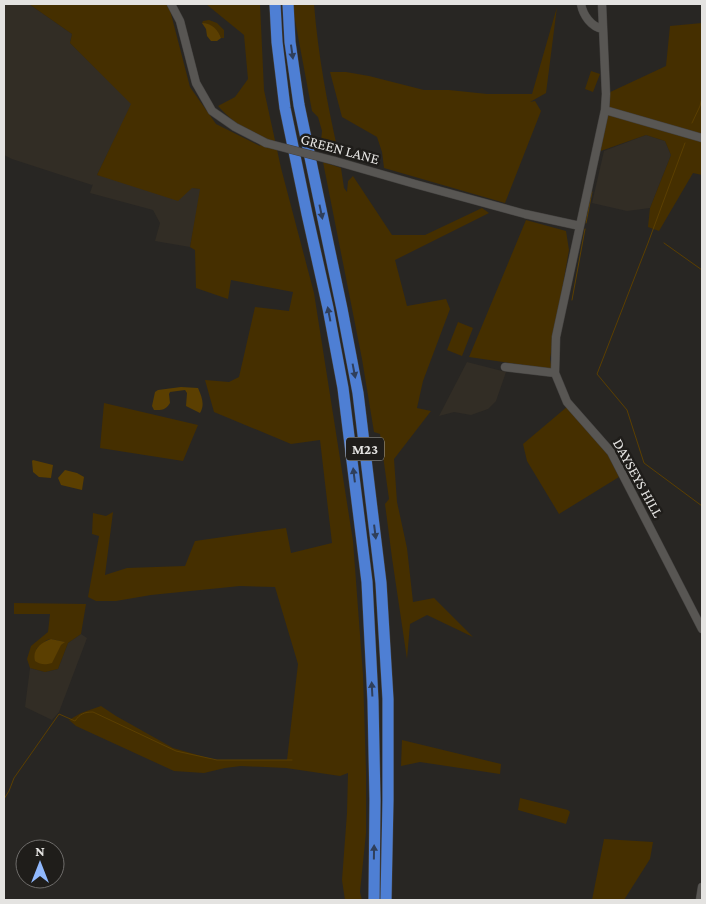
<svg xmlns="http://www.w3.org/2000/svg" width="706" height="904" font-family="'Crimson Pro',serif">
	<rect width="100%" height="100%" fill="#282623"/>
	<path fill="#322d25" d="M4,4h25l43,30 -2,9 62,61 -35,71 104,14 -11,58 -35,-6 5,-18 -7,-13 -63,-17 3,-9 -1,1 -80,-26 -8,-4z
		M646,135l19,6 6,14 -21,53 -23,3 -35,-8 12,-52z
		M467,362l39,10 -10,29 -8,8 -17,6 -17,-3 -15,4z
		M81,634l6,4 -28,74 -7,8 -27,-13 5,-39 15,4 13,-3 10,-26z"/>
	<path fill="#452f00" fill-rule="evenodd" d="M29,4h137l4,6 20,77 26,37 44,22 -1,-10c-19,-10 -26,-14 -41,-30l17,-9 13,-18 -4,-44 -38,-31h54l4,86 17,78 33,125 39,248 10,134 3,96v62l-6,59 2,8h-17l-3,-20 5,-67 1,-40 -8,3 -54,-8 -45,-2 -16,2 -21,5 -30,-2 -98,-45 -7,-6 12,-7 20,-7 15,10 57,32 42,12h72l11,-96 -23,-77 -35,-1 -89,9 -35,6h-20l-8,-4 11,-61 -7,-2 1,-21 13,3 7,-4 -8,63 22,-7 58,-2 10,-25 91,-13 5,25 41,-10 -12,-103 -29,4 -77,-32 -9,-32 24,2 10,-5 16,-70 34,4 4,-19 -62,-12 -3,19 -32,-11 -1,-38 -5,-3 10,-58 -8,-1 -14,13 -81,-26 34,-71 -61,-61 2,-9z
		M294,4h20c4,50 13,99 24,147h-18l2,-20 -4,-14 -6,-6 -18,-96z
		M557,7l-11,86 -16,9 5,-1 6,10 -36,92 -121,-35 -2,-16 -5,-15 -35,-20 -12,-45h16l23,4 55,14h25l38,4h45z
		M209,20l8,3 7,7v8h-3c-3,-7 -11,-15 -19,-15l1,-2z
		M702,23v152l-9,-2 -34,58 -11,-4 2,-19 21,-53 -6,-14 -19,-6 -51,18 11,-59 60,-28 4,-40z
		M591,71l9,3 -7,18 -8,-3z
		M323,162l18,6 3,20 3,4 1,-11 5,-5 39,59h33l57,-27 7,5 -94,47 12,46 39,-7 4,10 -27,72 -6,27 14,3 -37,48 3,43 10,46 6,54 21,-4 39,39 -46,-22 -17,9 -3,35 -15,-101 -7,-54 4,-5 -9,-65 -6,-2 -12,-73z
		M526,220l40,11 3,19 -19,109 2,10 -83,-12z
		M458,322l15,6 -11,28 -15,-6z
		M104,403l94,22 -15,36 -83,-13z
		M568,406l39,47 12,24 -60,37 -32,-53 -4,-17z
		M14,603l72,1 -5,30 -13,9 -10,26 -13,3 -15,-4 -3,-9 4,-13 17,-14 2,-18h-36zM51,639l13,3 -3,3 -25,4 11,-9z
		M402,740l99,24 -1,10 -80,-12 -19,4z
		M520,798l48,12 2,2 -4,12 -48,-14z
		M604,839l49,3 -3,17 -26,41h-32z"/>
	<path fill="#5b3f01" d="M202,23c10,0 16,7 19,15l-4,3h-6l-4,-5 -1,-7z
		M181,387l17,1c4,9 7,17 2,25l-14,-7 1,-13 -2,-3 -15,2 -1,2 1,9c-4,7 -8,7 -16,7l-2,-4 3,-14 3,-2z
		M33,460l20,5 -2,13 -12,-1 -6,-5 -1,-11z
		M65,470l12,3 7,4 -2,13 -21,-5 -3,-7z
		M51,639l14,3 -4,3 -9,18c-7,2 -11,2 -17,-2 -3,-11 6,-19 16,-22z"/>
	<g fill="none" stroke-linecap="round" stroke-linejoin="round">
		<path stroke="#5b3f01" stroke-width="1" d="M692,123l8,-17 2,-8
			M685,143l-37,100 -51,131 30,36 17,53 58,43
			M586,223l6,-31
			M664,243l38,27
			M572,300l13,-71
			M4,799l5,-8 5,-13 45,-64 16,7c5,-7 9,-9 18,-9l83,39 41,9h75"/>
		<g stroke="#444240" stroke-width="9">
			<path id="minor" d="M171,4l9,17 16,62 16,28 23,16 31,16
				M581,4c2,11 10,23 22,25
				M602,4l4,90 -1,16 -49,227 -1,36 12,29 44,50 91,177
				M605,110l97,28
				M335,161l80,23 110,30 55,12
				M505,367l50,6
				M700,900l2,-13"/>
		</g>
		<g stroke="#444240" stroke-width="12">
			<path id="highway" d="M275,4l2,38 8,66 22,106 21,94 15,80 24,194 6,119 2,99 -1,100
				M288,4l2,38 9,63 43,204 16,84 23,190 7,116v101l-2,100"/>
		</g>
		<use href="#minor" stroke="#585653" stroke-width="8"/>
		<use href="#highway" stroke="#4e7fd4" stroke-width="11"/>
		<g stroke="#444240" stroke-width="9" stroke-linecap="butt">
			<path id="minor-bridge" d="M266,143l69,18"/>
		</g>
		<use href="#minor-bridge" stroke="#585653" stroke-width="8"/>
	</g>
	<defs><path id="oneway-solid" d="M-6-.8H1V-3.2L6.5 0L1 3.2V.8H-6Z" transform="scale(1.25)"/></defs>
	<g fill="#2f3f5b">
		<use href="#oneway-solid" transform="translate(292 52) rotate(82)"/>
		<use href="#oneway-solid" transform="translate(321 212) rotate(78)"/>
		<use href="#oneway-solid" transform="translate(329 314) rotate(-101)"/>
		<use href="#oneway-solid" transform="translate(354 371) rotate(79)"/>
		<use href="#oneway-solid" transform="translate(354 475) rotate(-97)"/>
		<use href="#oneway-solid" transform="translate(375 532) rotate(83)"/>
		<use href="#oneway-solid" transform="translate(372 689) rotate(-93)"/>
		<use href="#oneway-solid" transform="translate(374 852) rotate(-89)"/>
	</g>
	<g text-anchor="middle" stroke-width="5" stroke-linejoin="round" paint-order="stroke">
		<rect fill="#1f1d1a" stroke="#a9a8a5" stroke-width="1" x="346" y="437.5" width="38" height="23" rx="4"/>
		<g font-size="14" font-weight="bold" fill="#e4e3e1">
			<text x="365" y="454">M23</text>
		</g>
		<g font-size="15" fill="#e4e3e1" stroke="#1f1d1a">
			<text transform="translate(340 149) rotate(15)" y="5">GREEN LANE</text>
			<text transform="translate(638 478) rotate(61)" y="5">DAYSEYS HILL</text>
		</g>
	</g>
	<rect width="706" height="904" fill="none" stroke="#e4e3e1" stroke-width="10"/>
	<g transform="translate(40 864)"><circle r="24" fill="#1f1d1a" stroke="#6e6c6a"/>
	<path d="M0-4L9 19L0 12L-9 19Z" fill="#90b8fd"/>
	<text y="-8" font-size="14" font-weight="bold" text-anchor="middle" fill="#e4e3e1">N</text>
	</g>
</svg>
